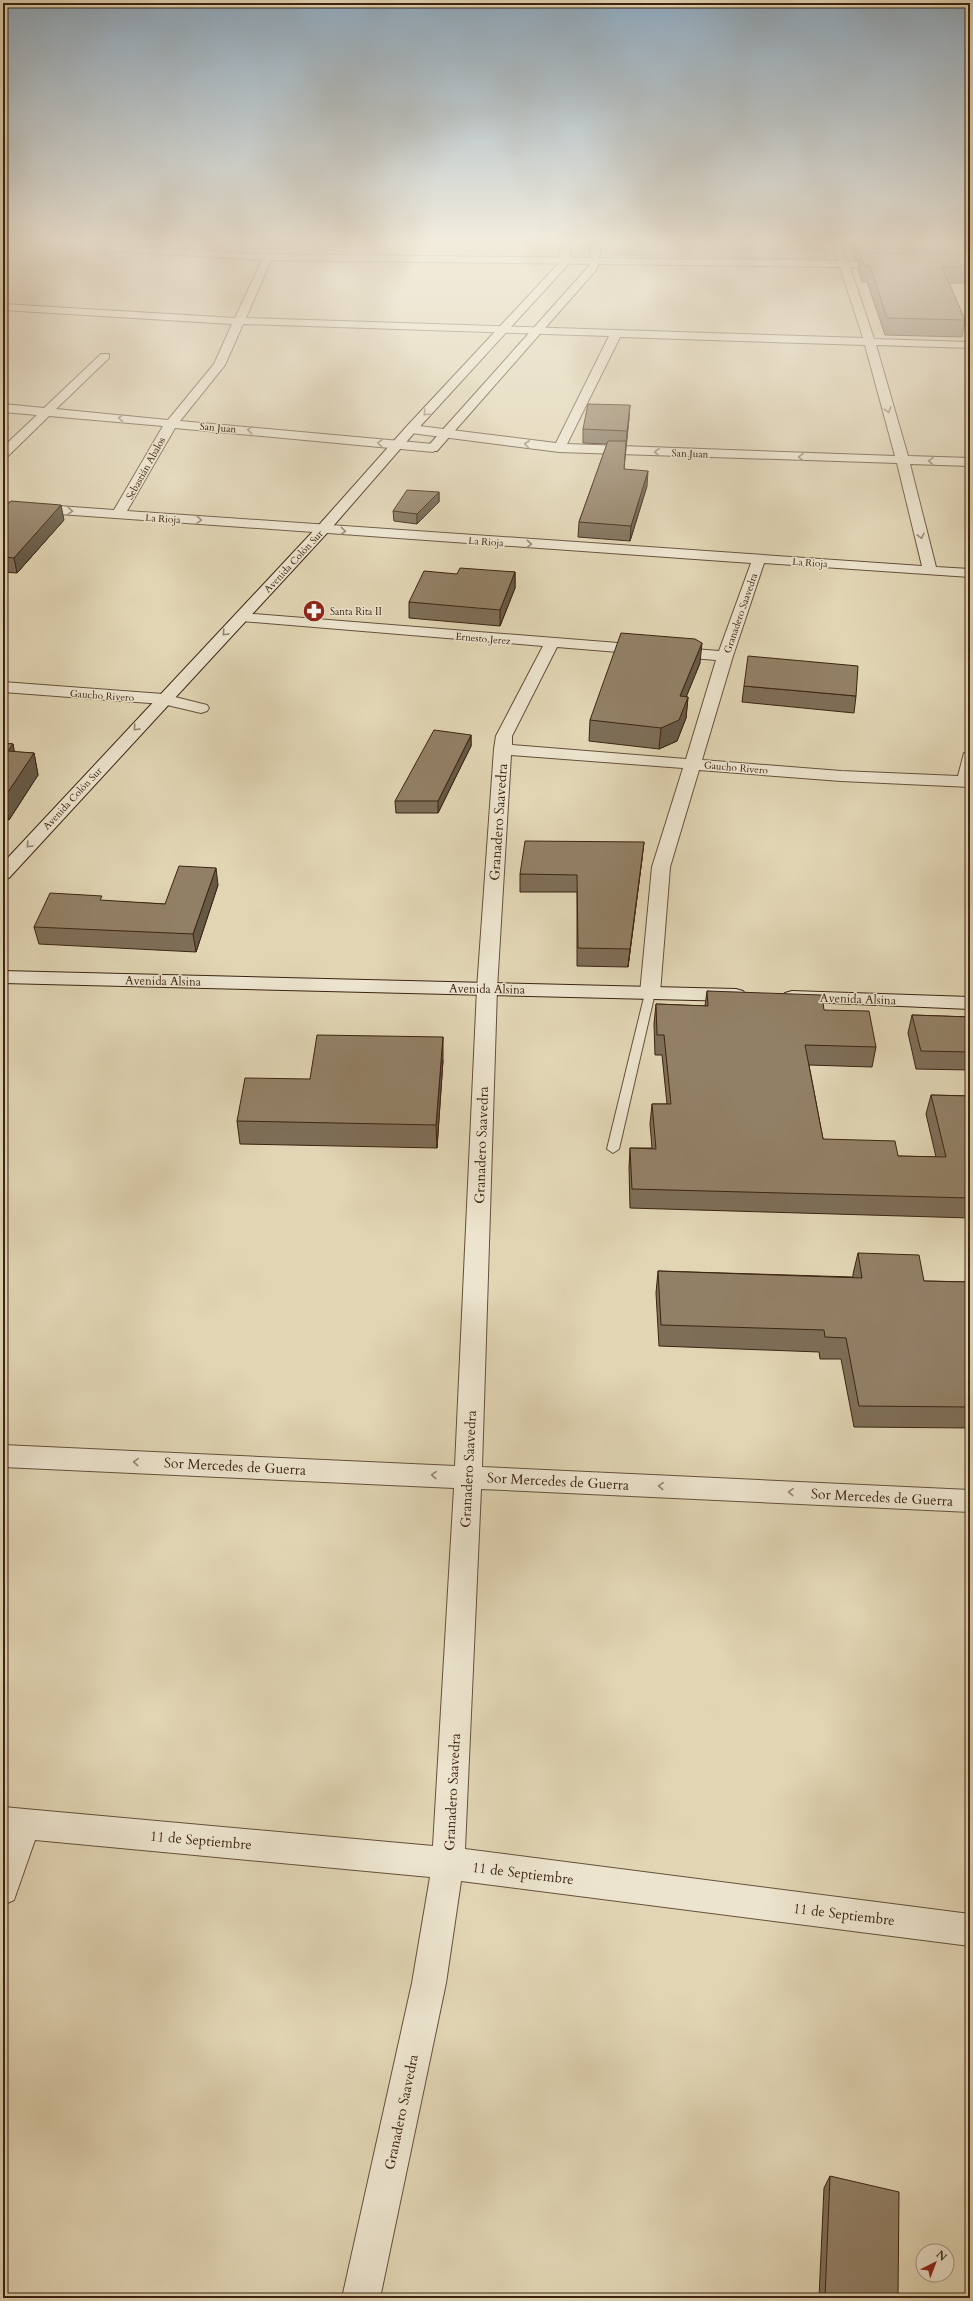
<svg xmlns="http://www.w3.org/2000/svg" width="973" height="2301" font-family="Cardo,serif">
	<rect width="100%" height="100%" fill="#e1d5b4"/>
	<filter id="stains"><feTurbulence type="fractalNoise" baseFrequency=".005" numOctaves="4"/><feColorMatrix values="0 0 0 0 .2 0 0 0 0 .09 0 0 0 0 .02 0 0 0 .5 -.17"/></filter>
	<radialGradient id="worn" r=".72"><stop offset=".6" stop-color="#630" stop-opacity="0"/><stop offset="1" stop-color="#630" stop-opacity=".3"/></radialGradient>
	<path fill="#c5b798" stroke="#806e54" d="M611,239h209l7,20 -217,-4z
		M846,239h124v23l-114,-1z"/>
	<g fill="none" stroke-linecap="round" stroke-linejoin="round">
		<g stroke="#65503a" stroke-width="2">
			<path id="service" d="M650,990l5,3 -36,156 -6,4 -6,-4 38,-156z"/>
		</g>
		<g stroke="#65503a" stroke-width="2">
			<path id="minor" d="M3,239l252,15 583,7 -8,-22h10l8,23h39l5,3 -5,3 -37,-1 24,72 96,3v6l-94,-3 32,111 62,2v8l-60,-2 26,103 34,2v8l-206,-14 -31,93 -31,104 139,11 117,5 6,-23 6,-1v35l-129,-6 -142,-11 -29,97 -10,126 -3,4 -7,2 -7,-2 -3,-4 12,-126 31,-99 -172,-13 -14,234 -15,478 488,23v22l-489,-23 -16,360 505,65v32l-509,-65 -15,102 -66,315h-38l70,-315 18,-106 -395,-37 -21,60 -11,5 2,-67 -2,-1v-30l430,39 21,-358 -451,-21v-22l452,21 22,-477 17,-240 2,-13 47,-90 -302,-25 -5,-1 -2,-3 2,-3 5,-1 478,38 32,-88 -748,-53v-8l111,8 49,-84 -114,-10 -42,41 -4,1v-11l34,-32 -34,-3v-8l41,4 57,-54h8v4l-53,51 112,11 46,-56 18,-40 -229,-14v-6l232,14 27,-58 -259,-16zM271,260l569,7 23,71 -617,-20zM243,324l366,12 -53,107 -145,-18 -6,4 6,4 148,19 338,11 25,103 -795,-55 48,-83 258,24 6,-4 -6,-4 -253,-23 45,-56zM620,337l245,8 30,111 -328,-12zM557,647l159,13 -30,99 -174,-14v-9z
				M3,682l160,12 44,11 2,3 -2,3 -6,2 -38,-9 -160,-12z"/>
		</g>
		<g stroke="#3c2411" stroke-width="2">
			<path id="secondary" d="M562,239h10l-2,22 -5,7 -150,164 -87,100 -319,346 -6,1v-16l315,-337 89,-100 151,-162z
				M592,239h10l-5,30 -160,182h-8l-2,-3 2,-3 160,-179z
				M3,971l733,18 7,2 3,4 -3,4 -7,2 -733,-18z
				M792,991l178,6v12l-185,-8 -3,-4 3,-4z"/>
		</g>
		<use href="#service" fill="#ece4ce" fill-rule="evenodd"/>
		<use href="#minor" fill="#ece4ce" fill-rule="evenodd"/>
		<use href="#secondary" fill="#ece4ce" fill-rule="evenodd"/>
	</g>
	<path fill="#7e6e58" stroke="#3c2411" d="M849,239h47l3,5 60,5 -1,6 12,12 -3,16h-18l16,37 -3,17 -77,-2 -18,-53h-5l-4,-13 1,-8h-4z
		M629,419l-5,50 23,17 -17,55 -52,-4 1,-15 28,-78 -24,-1v-14z
		M439,492v10l-22,22 -23,-3 -1,-10z
		M3,510l61,10 -47,53 -14,-1z
		M515,572v16l-15,38 -91,-8v-16l48,-28z
		M700,663l-14,34h2l-2,21 -9,23 -18,8 -70,-8 1,-21z
		M744,686l112,10 -2,17 -112,-11z
		M471,735v11l-33,67h-42l-1,-12z
		M3,743l10,1 1,8 20,1 4,22 -29,45 -6,-1z
		M642,859l-14,108 -51,-1v-74h-57v-18z
		M218,885l-22,67 -157,-8 -5,-17 69,-26 62,3z
		M707,991l117,19 52,37 -4,20 -63,-2 14,74 75,17 38,1 -10,-43 5,-19 39,1v122l-340,-10 -1,-40 1,-20h22l-2,-24 2,-20h15l-5,-49h-7l-1,-31 2,-20 49,2z
		M912,1015l58,2v53l-54,-1 -8,-36z
		M443,1060l-6,88 -197,-4 -3,-23 73,-42z
		M858,1253l66,28 46,1v146l-116,-1 -13,-68h-21l-1,-7 -160,-6 -3,-53 2,-22 195,6v-3z
		M830,2176l68,122h-79l5,-110z"/>
	<path fill="#665a47" stroke="#3c2411" d="M630,405l-1,14 -3,26 1,-14z
		M6,415l2,13 -5,6v-17z
		M648,471l-1,15 -17,55 1,-15z
		M439,492v10l-22,22v-10z
		M61,505l3,15 -47,53 -3,-15z
		M515,572v16l-15,38v-16z
		M702,643l-2,20 -22,54 2,-21z
		M688,697l-2,21 -9,23 -18,8 2,-21z
		M471,735v11l-33,67v-12z
		M13,744l4,21 -9,-14z
		M34,753l4,22 -29,45 -5,-22z
		M644,842l-2,17 -14,108 2,-18z
		M216,868l2,17 -22,67 -3,-18z
		M443,1037v23l-6,88 -1,-23z"/>
	<path fill="#928066" stroke="#3c2411" d="M854,239h42l3,5h58l2,5h-102z
		M860,253l104,2 6,12h-28l23,53 -78,-2 -17,-52h-6z
		M588,404l42,1 -3,26 -44,-2z
		M608,441h18l-2,28 24,2 -17,55 -52,-4z
		M407,490l32,2 -22,22 -24,-3z
		M11,501l50,4 -47,53 -11,-1v-47z
		M460,568l55,4 -15,38 -91,-8 15,-31 33,3z
		M621,633l74,6 7,4 -22,53 8,1 -9,23 -18,8 -71,-8z
		M748,656l110,10 -2,30 -112,-10z
		M434,730l37,5 -33,66h-43z
		M3,743l10,1 -5,7 26,2 -30,45h-1z
		M525,841l119,1 -14,107 -52,-1 -1,-73 -57,-1z
		M179,866l37,2 -23,66 -159,-7 16,-34 52,3 -2,4 65,4z
		M707,991l115,4 2,15 45,1 7,36 -71,-2 18,94 72,2 3,15 48,1 -15,-62 39,1v102l-338,-9 -2,-41 26,1 -4,-45h19l-7,-69h-7l-1,-31 52,2z
		M912,1015l58,2v35l-49,-1z
		M317,1035l126,2 -7,88 -199,-4 8,-43 65,1z
		M858,1253l61,2 5,26 46,1v125l-111,-1 -13,-68 -21,-1 -1,-7 -163,-5 -3,-54 204,7z
		M830,2176l69,16 -1,106h-73z"/>
	<defs><path id="oneway-chevron" d="M-2-3.5L2.5 0L-2 3.5" fill="none" stroke-width="1.6" stroke-linecap="round" stroke-linejoin="round"/></defs>
	<g stroke="#948470">
		<use href="#oneway-chevron" transform="translate(888 410) rotate(74)"/>
		<use href="#oneway-chevron" transform="translate(426 413) rotate(133)"/>
		<use href="#oneway-chevron" transform="translate(121 418) rotate(-175)"/>
		<use href="#oneway-chevron" transform="translate(250 430) rotate(-175)"/>
		<use href="#oneway-chevron" transform="translate(380 443) rotate(-175)"/>
		<use href="#oneway-chevron" transform="translate(527 444) rotate(-173)"/>
		<use href="#oneway-chevron" transform="translate(657 452) rotate(-178)"/>
		<use href="#oneway-chevron" transform="translate(801 457) rotate(-178)"/>
		<use href="#oneway-chevron" transform="translate(931 461) rotate(-178)"/>
		<use href="#oneway-chevron" transform="translate(70 511) rotate(4)"/>
		<use href="#oneway-chevron" transform="translate(199 520) rotate(4)"/>
		<use href="#oneway-chevron" transform="translate(343 531) rotate(5)"/>
		<use href="#oneway-chevron" transform="translate(921 536) rotate(76)"/>
		<use href="#oneway-chevron" transform="translate(529 544) rotate(4)"/>
		<use href="#oneway-chevron" transform="translate(225 633) rotate(133)"/>
		<use href="#oneway-chevron" transform="translate(136 728) rotate(133)"/>
		<use href="#oneway-chevron" transform="translate(29 845) rotate(133)"/>
		<use href="#oneway-chevron" transform="translate(136 1462) rotate(-177)"/>
		<use href="#oneway-chevron" transform="translate(434 1475) rotate(-177)"/>
		<use href="#oneway-chevron" transform="translate(661 1486) rotate(-177)"/>
		<use href="#oneway-chevron" transform="translate(791 1492) rotate(-177)"/>
	</g>
	<linearGradient id="sky" x2="0" y2="1"><stop stop-color="#8fa9bd"/><stop offset="0.43" stop-color="#f2ecdd"/><stop offset="1" stop-color="#f2ecdd" stop-opacity="0"/></linearGradient>
	<rect width="973" height="561" fill="url(#sky)"/>
	<defs>
		<g id="pharmacy-disc" transform="scale(1.15)"><circle r="9.5" fill="#8f2418" stroke="#ece4ce"/><path d="M-2-6h4v4h4v4h-4v4h-4v-4h-4v-4h4Z" fill="#fff"/></g>
	</defs>
	<g fill-rule="evenodd">
		<use href="#pharmacy-disc" x="314" y="611"/>
	</g>
	<g text-anchor="middle" stroke-width="3" stroke-linejoin="round" paint-order="stroke">
		<g font-size="10" fill="#3c2411" stroke="#ece4ce">
			<text transform="translate(218 427) rotate(5)" y="4">San Juan</text>
			<text transform="translate(690 453) rotate(2)" y="4">San Juan</text>
			<text transform="translate(145 468) rotate(-61)" y="4">Sebastián Abalos</text>
			<text transform="translate(163 518) rotate(4)" y="4">La Rioja</text>
			<text transform="translate(486 541) rotate(4)" y="4">La Rioja</text>
			<text transform="translate(293 561) rotate(-47)" y="4">Avenida Colón Sur</text>
			<text transform="translate(810 562) rotate(4)" y="4">La Rioja</text>
			<text transform="translate(740 613) rotate(-71)" y="4">Granadero Saavedra</text>
			<text transform="translate(483 638) rotate(5)" y="4">Ernesto Jerez</text>
			<text transform="translate(102 695) rotate(4)" y="4">Gaucho Rivero</text>
			<text transform="translate(736 767) rotate(5)" y="4">Gaucho Rivero</text>
			<text transform="translate(72 798) rotate(-47)" y="4">Avenida Colón Sur</text>
		</g>
		<g font-size="10" fill="#3c2411" stroke="#ece4ce" text-anchor="start">
			<text x="330" y="615">Santa Rita II</text>
		</g>
		<g font-size="12" fill="#3c2411" stroke="#ece4ce">
			<text transform="translate(163 981) rotate(1)" y="4">Avenida Alsina</text>
			<text transform="translate(487 989) rotate(1)" y="4">Avenida Alsina</text>
			<text transform="translate(858 999) rotate(2)" y="4">Avenida Alsina</text>
		</g>
		<g font-size="14" fill="#3c2411" stroke="#ece4ce">
			<text transform="translate(498 822) rotate(-86)" y="5">Granadero Saavedra</text>
			<text transform="translate(481 1145) rotate(-88)" y="5">Granadero Saavedra</text>
			<text transform="translate(235 1466) rotate(3)" y="5">Sor Mercedes de Guerra</text>
			<text transform="translate(468 1469) rotate(-87)" y="5">Granadero Saavedra</text>
			<text transform="translate(558 1481) rotate(3)" y="5">Sor Mercedes de Guerra</text>
			<text transform="translate(882 1497) rotate(3)" y="5">Sor Mercedes de Guerra</text>
			<text transform="translate(452 1792) rotate(-87)" y="5">Granadero Saavedra</text>
			<text transform="translate(201 1840) rotate(5)" y="5">11 de Septiembre</text>
			<text transform="translate(523 1873) rotate(7)" y="5">11 de Septiembre</text>
			<text transform="translate(844 1914) rotate(7)" y="5">11 de Septiembre</text>
			<text transform="translate(401 2112) rotate(-78)" y="5">Granadero Saavedra</text>
		</g>
	</g>
	<rect width="973" height="2301" fill="none" stroke="#e1d5b4" stroke-width="16"/>
	<rect x="4" y="4" width="965" height="2293" fill="none" stroke="#3c2411" stroke-width="2"/>
	<rect x="8" y="8" width="957" height="2285" fill="none" stroke="#3c2411"/>
	<g transform="translate(935 2263) rotate(42)"><circle r="19" fill="#ece4ce" stroke="#a69782"/>
	<path d="M0-3L7 15L0 10L-7 15Z" fill="#8f2418"/>
	<text y="-6" font-size="11" font-weight="bold" text-anchor="middle" fill="#3c2411">N</text>
	</g>
	<rect width="100%" height="100%" filter="url(#stains)"/>
	<rect width="100%" height="100%" fill="url(#worn)"/>
</svg>
